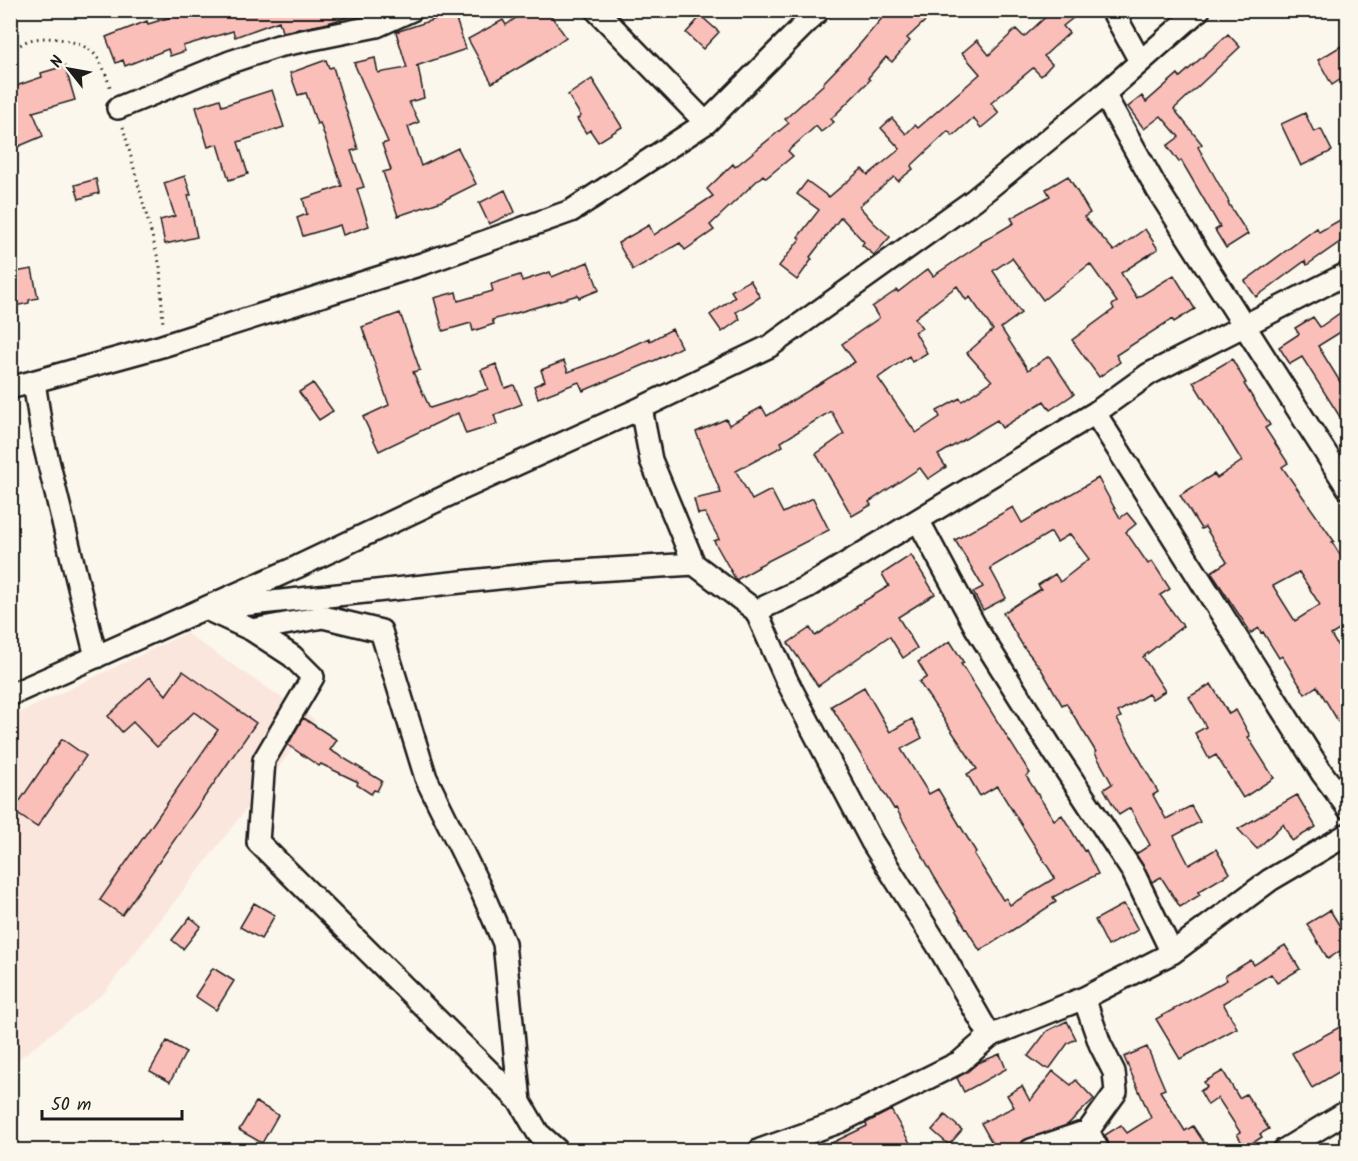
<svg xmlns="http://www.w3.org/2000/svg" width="1358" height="1161" font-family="Kalam,sans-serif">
	<rect width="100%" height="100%" fill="#fbf7ec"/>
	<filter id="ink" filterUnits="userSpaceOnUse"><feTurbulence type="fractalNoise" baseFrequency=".0167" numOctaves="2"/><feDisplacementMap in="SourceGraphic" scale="12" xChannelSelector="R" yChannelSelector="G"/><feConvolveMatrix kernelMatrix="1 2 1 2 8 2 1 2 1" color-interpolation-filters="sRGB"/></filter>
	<g filter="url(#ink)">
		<path fill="#fbe6dd" d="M186,633l129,87 -211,273 -93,72v-348z"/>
		<path fill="#fbbfba" stroke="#1c1c1c" stroke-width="1.5" fill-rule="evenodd" d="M194,10h161v5l-31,9 -42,8 -3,-11 -44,16 -2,-6 -50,15 2,5 -15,5 -2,-7 -43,17 -2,-6 -7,3 -10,-26 41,-16 1,3z
			M527,10h20l19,27 -32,22 -42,24 -24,-44 35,-19 3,5z
			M889,10h48l-30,28 3,3 -18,21 -6,-5 -18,21 2,2 -39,39 3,3 -13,10 -5,-6 -28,25 5,5 -27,22 -3,-3 -53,50 4,5 -29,20 -5,-7 -47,27 -15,-27 31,-18 5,10 59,-39 -6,-7 26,-25 2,3 54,-44 -4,-4 39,-35 -1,-1 31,-32z
			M1053,10h30l-20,16 6,7 -25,23 8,8 -11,12 -8,-8 -42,35 8,10 -18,15 -8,-10 -20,18 -5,-5 -37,35 2,3 -15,12 -4,-4 -35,29 15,17 16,14 -16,18 -12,-10 2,-3 -23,-25 -31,40 2,2 -15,21 -18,-14 21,-27 -2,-2 21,-27 -22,-16 10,-13 22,16 33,-28 6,6 32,-26 -19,-21 11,-10 14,16 9,-9 3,3 62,-54 -18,-21 15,-13 12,15 27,-26 8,8z
			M454,13l12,36 -50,17h2l6,32 -15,4 10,20 -11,5 13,39 37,-18 18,36 -34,17 -44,15 -15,-44 8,-2 -9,-26 6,-2 -34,-79 21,-5 3,15 29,-5 -11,-36z
			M701,16l18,16 -16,17 -17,-16z
			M1228,34l12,13 -66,62 28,35 -4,3 31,55 -1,1 20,31 -22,14 -11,-18 5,-3 -39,-67 -2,2 -12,-16 12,-9 -18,-21 -17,13 -16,-22 14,-11 4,6 32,-28 2,3z
			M1341,46l6,12v17l-15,10 -14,-25z
			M326,60l3,8 4,-1 25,82 -7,2 13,36 -7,2 12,37 -26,9 -3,-10 -37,11 -6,-18 10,-4 -4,-15 39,-13 -22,-63 -3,1 -11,-31 -8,2 -8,-22z
			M65,66l10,34 -42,12 10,24 -26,11 -7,-16v-43l32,-11 -1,-4z
			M592,79l30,48 -24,15 -8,-12 -4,3 -9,-14 4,-3 -13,-21z
			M272,90l12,37 -46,15 10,32 -19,6 -11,-36 -10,3 -12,-40 24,-8 2,7z
			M1305,113l9,19 7,-3 11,22 -31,15 -20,-42z
			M185,176l6,19h-3l9,42 -32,7 -5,-24 15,-4 -11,-33z
			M1068,176l22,37 -6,4 30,34 31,-22 13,20 -37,24 16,25 37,-23 21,34 -21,13 -2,-3 -56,36 4,7 -21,15 -27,-37 42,-31 -2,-4 5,-3 -27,-38 -47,36 -31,-42 -19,13 28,42 -20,15 27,42 21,-14 25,38 -24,16 -6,-9 -42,27 -5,-8 -59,35 8,12 -18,12 -8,-11 -51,34 2,3 -19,11 -36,-62 28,-20 -13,-23 -50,31 2,4 -47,25 16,29 19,-10 12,23 30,-15 16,32 -71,36 1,1 -23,13 -22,-39 5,-2 -14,-26 -7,1 -4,-15 27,-6 -25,-61 30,-13 3,6 33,-18 5,9 88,-54 -13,-18 37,-26 -7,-11 25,-17 1,2 30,-23 5,7 48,-32 -1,-1 34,-20 -3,-5 39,-22 -4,-7zM957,286l9,14 4,-3 23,33 -26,23 25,28 -30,20 -2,-3 -23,13 3,6 -24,16 -38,-55 31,-22 3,6 15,-9 -12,-21 7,-4 -7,-10z
			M96,179l3,14 -20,6 -4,-14z
			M505,190l10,22 -26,12 -10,-21z
			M1347,216v21l-40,28 -2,-4 -49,36 -11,-16 72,-53 2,4z
			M588,262l11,28 -20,8 -1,-3 -86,25 2,4 -21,7 -2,-8 -28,8 -9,-33 22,-6 2,9 35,-10 -2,-7 29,-9 2,6 28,-9 2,5z
			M32,269l6,29 -9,2v3l-19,4v-34z
			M750,280l10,17 -24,15 4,7 -18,13 -12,-17 25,-18 -4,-6z
			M1347,308v20l-29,18 29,47v35l-45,-71 -12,7 -11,-17 20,-13 -4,-6 18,-11 7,10z
			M400,313l20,57 -7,2 17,36 58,-19 -7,-19 15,-6 9,24 9,-3 8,19 -28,11 3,9 -31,10 -8,-21 -79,38 -16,-34 26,-12 -27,-78z
			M672,329l9,18 -23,12 -75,32 -4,-9 -41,16 -4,-12 11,-5 -4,-11 23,-9 4,11 37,-14 44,-20 1,3z
			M1232,359l14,24 -2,1 26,41 -5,3 23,35 -6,4 52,74 -2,1 15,24v59l-16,10 16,26v75l-30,-50 -12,8 -23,-38 -3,2 -16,-26 -2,1 -2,-5 -8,5 -40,-61 16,-10 -22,-35 -4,2 -21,-34 34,-21 3,4 25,-17 -49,-79zM1299,572l21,33 -25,16 -22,-35z
			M313,383l20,28 -14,9 -20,-28z
			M1098,478l22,40 7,-5 9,11 -10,8 22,32 4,-3 18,28 -10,6 23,31 -40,31 22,34 -13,8 -4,-5 -30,18 3,5 -4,2 41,73 -5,3 13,24 25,-13 9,16 -26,14 15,29 27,-16 14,24 -32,19 2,3 -20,12 -19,-30 -9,5 -16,-28 14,-9 -20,-37 -11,7 -15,-26 8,-5 -17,-31 1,-1 -30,-49 -4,2 -21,-36 -18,-23 -20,-33 38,-24 -3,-4 17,-11 5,8 29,-23 -19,-25 -13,8 -6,-10 -61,36 16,30 -23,12 -10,-18 10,-5 -28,-47 58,-33 9,16z
			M911,555l24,39 -37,23 19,31 -14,10 -13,-21h-2l-70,49 -30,-43 22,-15 5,8 42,-29 -1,-1 33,-20 -7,-12z
			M950,641l14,22 -3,1 69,109 -4,3 28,44 8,-5 22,36 2,-1 12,24 -45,23 3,5 -76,49 -45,-73 -39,-70 -2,1 -63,-103 33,-19 26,45 22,-13 10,19 -21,11 28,45 9,-5 38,63 -2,2 29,46 3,-2 4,7 45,-27 -58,-92 -17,10 -13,-22 10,-5 -58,-87 8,-5 -9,-15z
			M183,671l73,52 -134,192 -22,-15 118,-170 -24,-18 -37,35 -24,-25 -11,10 -14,-16 42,-39 16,18z
			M1211,684l18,30 7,-4 14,26 -2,1 26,41 -31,20 -27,-43 -7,4 -14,-26 11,-6 -17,-30z
			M303,718l34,22 -7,10 52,31 -5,10 -3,-1 -3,4 -14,-9 1,-3 -37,-18 -2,2 -31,-21z
			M62,739l24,17 -49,71 -24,-16z
			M1297,795l19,32 -24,14 -9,-17 -26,25 -19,-20z
			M254,903l21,12 -14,24 -21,-12z
			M1124,904l14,26 -30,16 -13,-26z
			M1330,910l17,28v8l-19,13 -21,-35z
			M190,917l11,9 -18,23 -11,-9z
			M1285,945l15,24 -23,14 -6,-9 -48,29 14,25 -57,31 -24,-40 71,-39 -2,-4 26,-16 3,5z
			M213,968l21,13 -18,29 -21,-14z
			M1067,1021l9,18 -8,4 -18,25h-6l-16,-12 19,-25z
			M1347,1023v44l-35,21 -20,-35z
			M167,1041l19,11 -16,30 -20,-11z
			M1147,1047l18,42 -5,2 25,40 8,-5 16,24h-96l-3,-4 -5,-11 16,-10 6,8 24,-15 -27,-61z
			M1000,1054l6,15 -42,23 -7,-14 21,-15z
			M1053,1071l18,14 5,-5 18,19 -27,26 -45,16 -3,9h-23l-15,-27 33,-16 -7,-12 15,-9 8,15z
			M1223,1071l16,27 7,-4 23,35 -9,5 2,3 -17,11 -8,-14 3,-2 -22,-34 -10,7 -8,-14 7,-4 -3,-5z
			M256,1102l22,13 -16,28 -23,-13z
			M891,1110l19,33 -13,7h-80l50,-24 -1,-3z
			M945,1115l17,15 -13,15 -17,-15z"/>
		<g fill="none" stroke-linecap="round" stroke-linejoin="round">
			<g stroke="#1c1c1c" stroke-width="26">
				<path id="street" d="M596,10l110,113
					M1112,10l28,51
					M1104,94l53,95 191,299
					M118,108l112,-46 48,-16 99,-20 35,-16
					M34,382l9,58 53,217
					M10,388l152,-42 263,-83 146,-52 135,-88 113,-113
					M641,408l10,52 43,104
					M1095,413l227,360 26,35
					M918,520l58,108 78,124 79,120 39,81
					M223,607l324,-34 147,-9 62,47 31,70 85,161 66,104 52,90
					M206,609l46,21 71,-13 58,14 45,147 56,114 22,51 16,159 18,31 19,17
					M756,611l51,-24 288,-174 54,-39 199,-101
					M252,630l40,26 21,21 -49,83 -6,82 262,260
					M10,695l287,-128 158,-75 186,-84 129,-62 204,-146 130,-106 95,-84
					M1088,1131l10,19
					M760,1150l79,-28 121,-60 30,-26 94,-38 88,-45 98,-73 78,-46
					M1031,1150l57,-19 28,-39 -2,-20 -14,-28 -16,-46
					M1284,1150l64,-39"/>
			</g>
			<path stroke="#1c1c1c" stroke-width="3" stroke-dasharray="1.5 4.5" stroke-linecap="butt" d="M10,51c6,-3 11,-7 17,-10 18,-7 57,-1 69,15 8,10 11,22 15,34
				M123,127l37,139 3,60"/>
			<use href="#street" stroke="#fbf7ec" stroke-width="21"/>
		</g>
	</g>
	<rect width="1358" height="1161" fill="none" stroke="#fbf7ec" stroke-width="36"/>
	<rect x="18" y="18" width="1322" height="1125" fill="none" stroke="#1c1c1c" stroke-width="2" filter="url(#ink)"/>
	<g transform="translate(69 69) rotate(301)" stroke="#fbf7ec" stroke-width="4.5" paint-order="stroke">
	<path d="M0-4.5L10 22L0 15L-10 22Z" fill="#1c1c1c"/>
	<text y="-9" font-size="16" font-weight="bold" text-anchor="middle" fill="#1c1c1c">N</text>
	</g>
	<path d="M42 1110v9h140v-9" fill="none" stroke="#1c1c1c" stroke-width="3"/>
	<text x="51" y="1110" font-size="18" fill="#1c1c1c" stroke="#fbf7ec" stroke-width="4.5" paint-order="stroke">50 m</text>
</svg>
